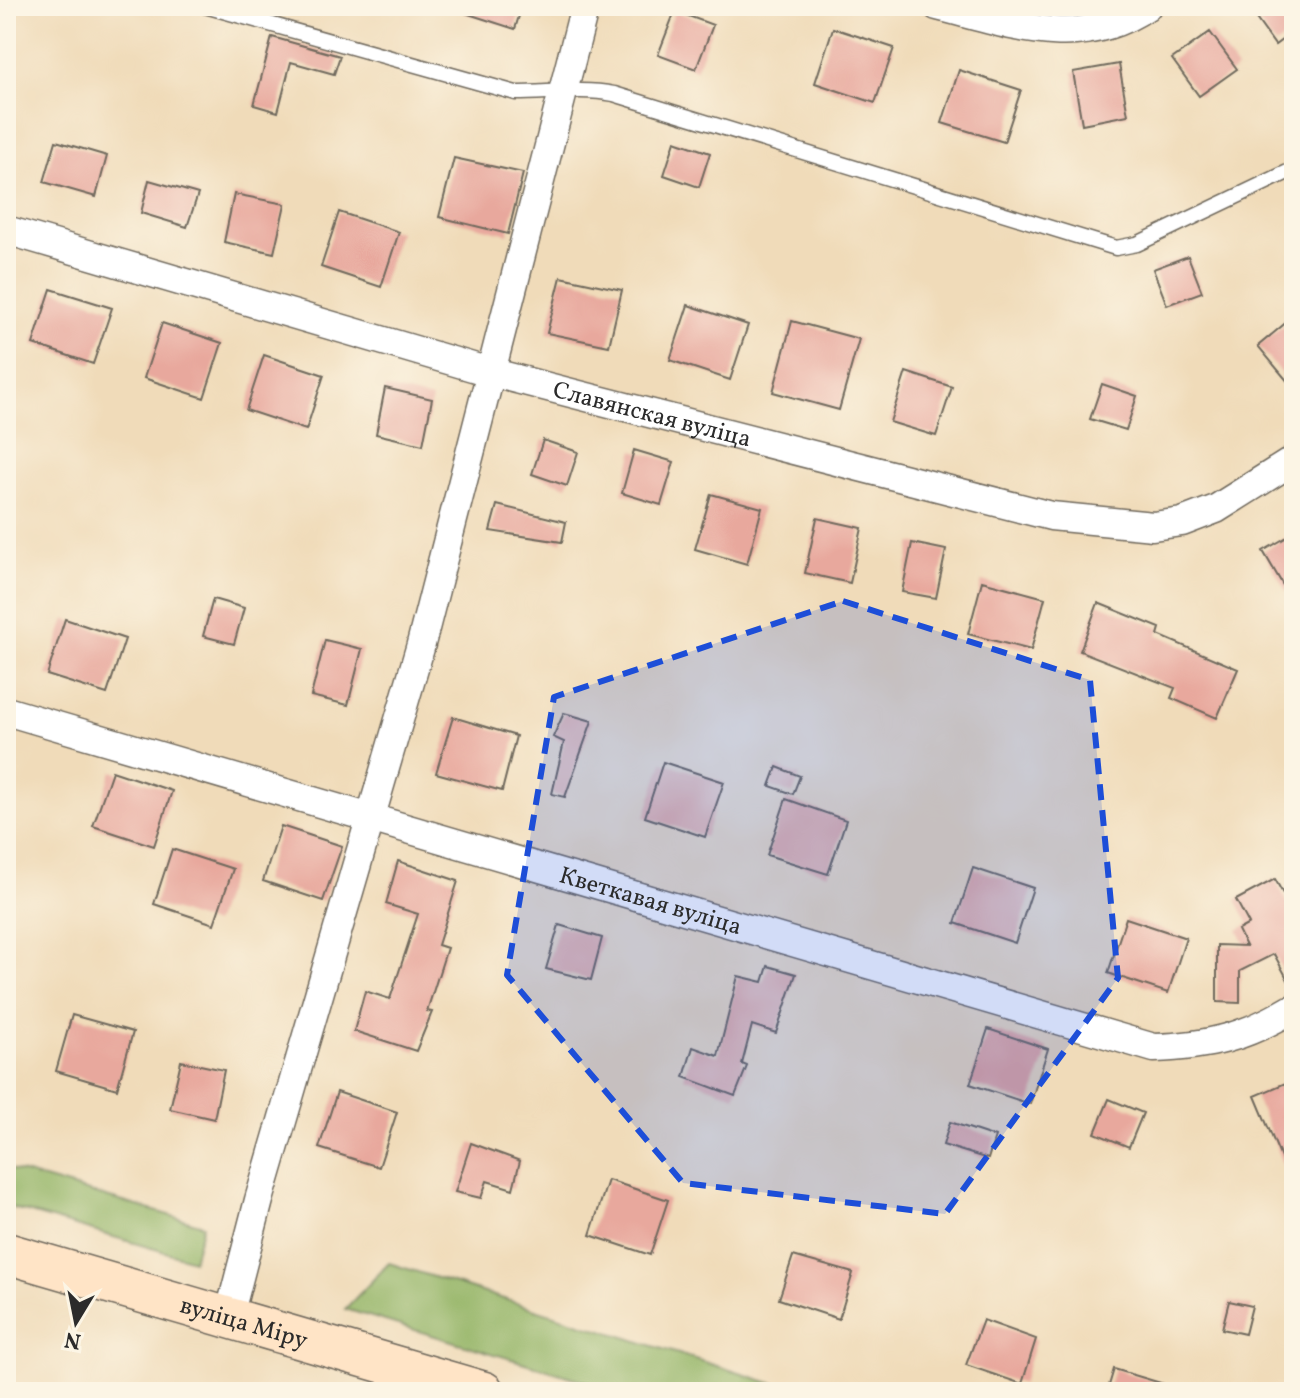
<svg xmlns="http://www.w3.org/2000/svg" width="1300" height="1398" font-family="Vollkorn,serif">
	<rect width="100%" height="100%" fill="#fcf5e5"/>
	<filter id="ink" filterUnits="userSpaceOnUse"><feTurbulence type="fractalNoise" baseFrequency=".0125" numOctaves="2"/><feDisplacementMap in="SourceGraphic" scale="16" xChannelSelector="R" yChannelSelector="G"/><feConvolveMatrix kernelMatrix="1 2 1 2 8 2 1 2 1" color-interpolation-filters="sRGB"/></filter>
	<filter id="wash" filterUnits="userSpaceOnUse"><feTurbulence type="fractalNoise" baseFrequency=".006" numOctaves="4" result="noise"/><feDisplacementMap in="SourceGraphic" scale="32" xChannelSelector="R" yChannelSelector="G"/><feGaussianBlur stdDeviation="1.8" result="paint"/><feColorMatrix in="noise" values="0 0 0 0 0 0 0 0 0 0 0 0 0 0 0 0 0 1.4 0 .05"/><feComposite in="paint" operator="in"/></filter>
	<g filter="url(#wash)">
		<rect width="100%" height="100%" fill="#f0dbb9"/>
		<path fill="#95b568" stroke="#60704a" stroke-width="2" d="M6,1168l197,57 -10,35 -187,-54z
			M389,1263l411,129h-179l-276,-83z"/>
		<g id="blocks">
			<path fill="#e8a89d" d="M457,6h65l-7,23 -59,-19z
				M1247,6h47v25l-19,14z
				M675,11l38,14 -17,44 -38,-14z
				M833,28l61,20 -19,55 -60,-20z
				M1210,32l27,37 -38,27 -27,-37z
				M272,37l68,19 -6,18 -43,-12 -13,50 -24,-7z
				M1119,64l9,51 -46,9 -9,-52z
				M959,70l62,20 -17,52 -62,-19z
				M56,141l51,15 -11,41 -52,-15z
				M675,141l35,12 -11,34 -35,-12z
				M454,158l69,15 -15,61 -69,-17z
				M149,180l49,14 -11,33 -46,-14z
				M234,194l51,10 -11,49 -50,-11z
				M339,212l60,20 -18,55 -60,-20z
				M1188,256l14,36 -35,13 -14,-36z
				M561,277l61,13 -13,56 -62,-13z
				M51,289l61,19 -19,56 -60,-20z
				M688,305l60,20 -18,55 -60,-20z
				M1294,316v73l-36,-43z
				M792,321l67,18 -20,71 -66,-18z
				M162,323l60,20 -18,55 -60,-20z
				M264,355l60,20 -18,55 -60,-20z
				M906,372l46,15 -16,49 -46,-14z
				M1102,384l35,12 -11,34 -36,-11z
				M385,388l47,11 -9,46 -47,-11z
				M543,440l35,12 -11,34 -35,-12z
				M634,450l40,12 -13,43 -39,-12z
				M711,494l51,14 -15,56 -52,-15z
				M497,505l69,17 -4,20 -72,-11z
				M817,518l45,10 -12,55 -45,-10z
				M1294,533v71l-31,-53z
				M912,543l34,7 -10,48 -34,-6z
				M982,581l63,17 -14,52 -63,-16z
				M213,599l31,9 -10,36 -31,-8z
				M1098,603l62,25 -2,7 80,34 -21,49 -46,-20 4,-10 -95,-37z
				M65,619l60,20 -18,55 -60,-19z
				M325,640l37,9 -14,56 -37,-9z
				M564,713l28,8 -27,76 -13,-3 12,-52 -11,-5z
				M453,717l63,19 -14,55 -66,-18z
				M663,762l61,20 -19,55 -60,-20z
				M777,767l23,9 -7,18 -23,-8z
				M112,771l60,20 -18,55 -61,-20z
				M786,799l60,21 -18,54 -61,-19z
				M281,826l61,20 -19,55 -60,-20z
				M172,849l61,20 -19,55 -60,-20z
				M398,861l60,20 -20,64 9,3 -20,63 5,1 -16,39 -62,-20 11,-40 25,8 28,-85 -32,-10z
				M973,868l60,20 -18,55 -60,-20z
				M1275,879l19,35v77l-20,-37 -34,17v32l-23,-1v-57l29,1 -8,-16 11,-6 -13,-24z
				M1126,918l60,20 -18,55 -60,-20z
				M559,925l43,13 -11,42 -45,-11z
				M768,966l28,8 -20,59 -24,-8 -10,39 5,2 -12,30 -51,-19 9,-30 25,9 20,-80 25,6z
				M72,1015l61,17 -16,57 -61,-18z
				M988,1029l60,20 -18,55 -60,-20z
				M181,1061l43,9 -10,49 -44,-10z
				M1288,1082l6,13v94l-39,-93z
				M337,1092l60,20 -18,55 -60,-19z
				M1109,1099l34,14 -14,34 -34,-14z
				M950,1122l45,15 -7,22 -45,-14z
				M471,1143l49,18 -7,28 -26,-8 -6,17 -26,-6z
				M608,1180l60,20 -18,55 -60,-20z
				M793,1256l60,17 -14,46 -60,-20z
				M1229,1301l23,5 -7,28 -23,-5z
				M983,1320l53,19 -14,45 -56,-19z
				M1114,1369l60,18v5h-67z"/>
		</g>
	</g>
	<g filter="url(#ink)">
		<use href="#blocks" fill-opacity="0" stroke="#70695d" stroke-width="2"/>
		<g fill="none" stroke-linecap="round" stroke-linejoin="round">
			<g stroke="#70695d" stroke-width="17">
				<path id="lane" d="M205,6l311,87c33,0 66,-5 98,1l502,154 21,-4 157,-75"/>
			</g>
			<g stroke="#70695d" stroke-width="31">
				<g id="street">
					<path d="M937,6c74,18 141,47 210,0"/>
					<path id="s1" d="M6,230l487,143 558,143 102,10 29,-4 34,-13 78,-49"/>
					<path id="s2" d="M6,711l1148,337c57,-2 91,-11 140,-40"/>
					<path d="M229,1316l30,-116 161,-552 165,-642"/>
				</g>
			</g>
			<g stroke="#70695d" stroke-width="43">
				<g id="secondary">
					<path id="s3" d="M6,1253l478,139"/>
				</g>
			</g>
			<use href="#lane" stroke="#fff" stroke-width="14"/>
			<use href="#street" stroke="#fff" stroke-width="28"/>
			<use href="#secondary" stroke="#ffe4c6" stroke-width="40"/>
		</g>
	</g>
	<path fill="#1d4ed8" fill-opacity="0.2" stroke="#1d4ed8" stroke-width="6" stroke-dasharray="16 10" stroke-linejoin="round" d="M843,601l247,79 28,298 -173,236 -262,-31 -176,-208 47,-278z"/>
	<g text-anchor="middle" stroke-width="6" stroke-linejoin="round" paint-order="stroke">
		<g font-size="24" fill="#2b2b2b" stroke="#fcf5e5">
			<text dy="8" stroke="none"><textPath href="#s1" startOffset="672">Славянская вуліца</textPath></text>
			<text dy="8" stroke="none"><textPath href="#s2" startOffset="672">Кветкавая вуліца</textPath></text>
			<text dy="8" stroke="none"><textPath href="#s3" startOffset="248">вуліца Міру</textPath></text>
		</g>
	</g>
	<rect width="1300" height="1398" fill="none" stroke="#fcf5e5" stroke-width="32"/>
	<g transform="translate(76 1322) rotate(190)" stroke="#fcf5e5" stroke-width="6" paint-order="stroke">
	<path d="M0-6L14 30L0 20L-14 30Z" fill="#2b2b2b"/>
	<text y="-12" font-size="22" font-weight="bold" text-anchor="middle" fill="#2b2b2b">N</text>
	</g>
</svg>
